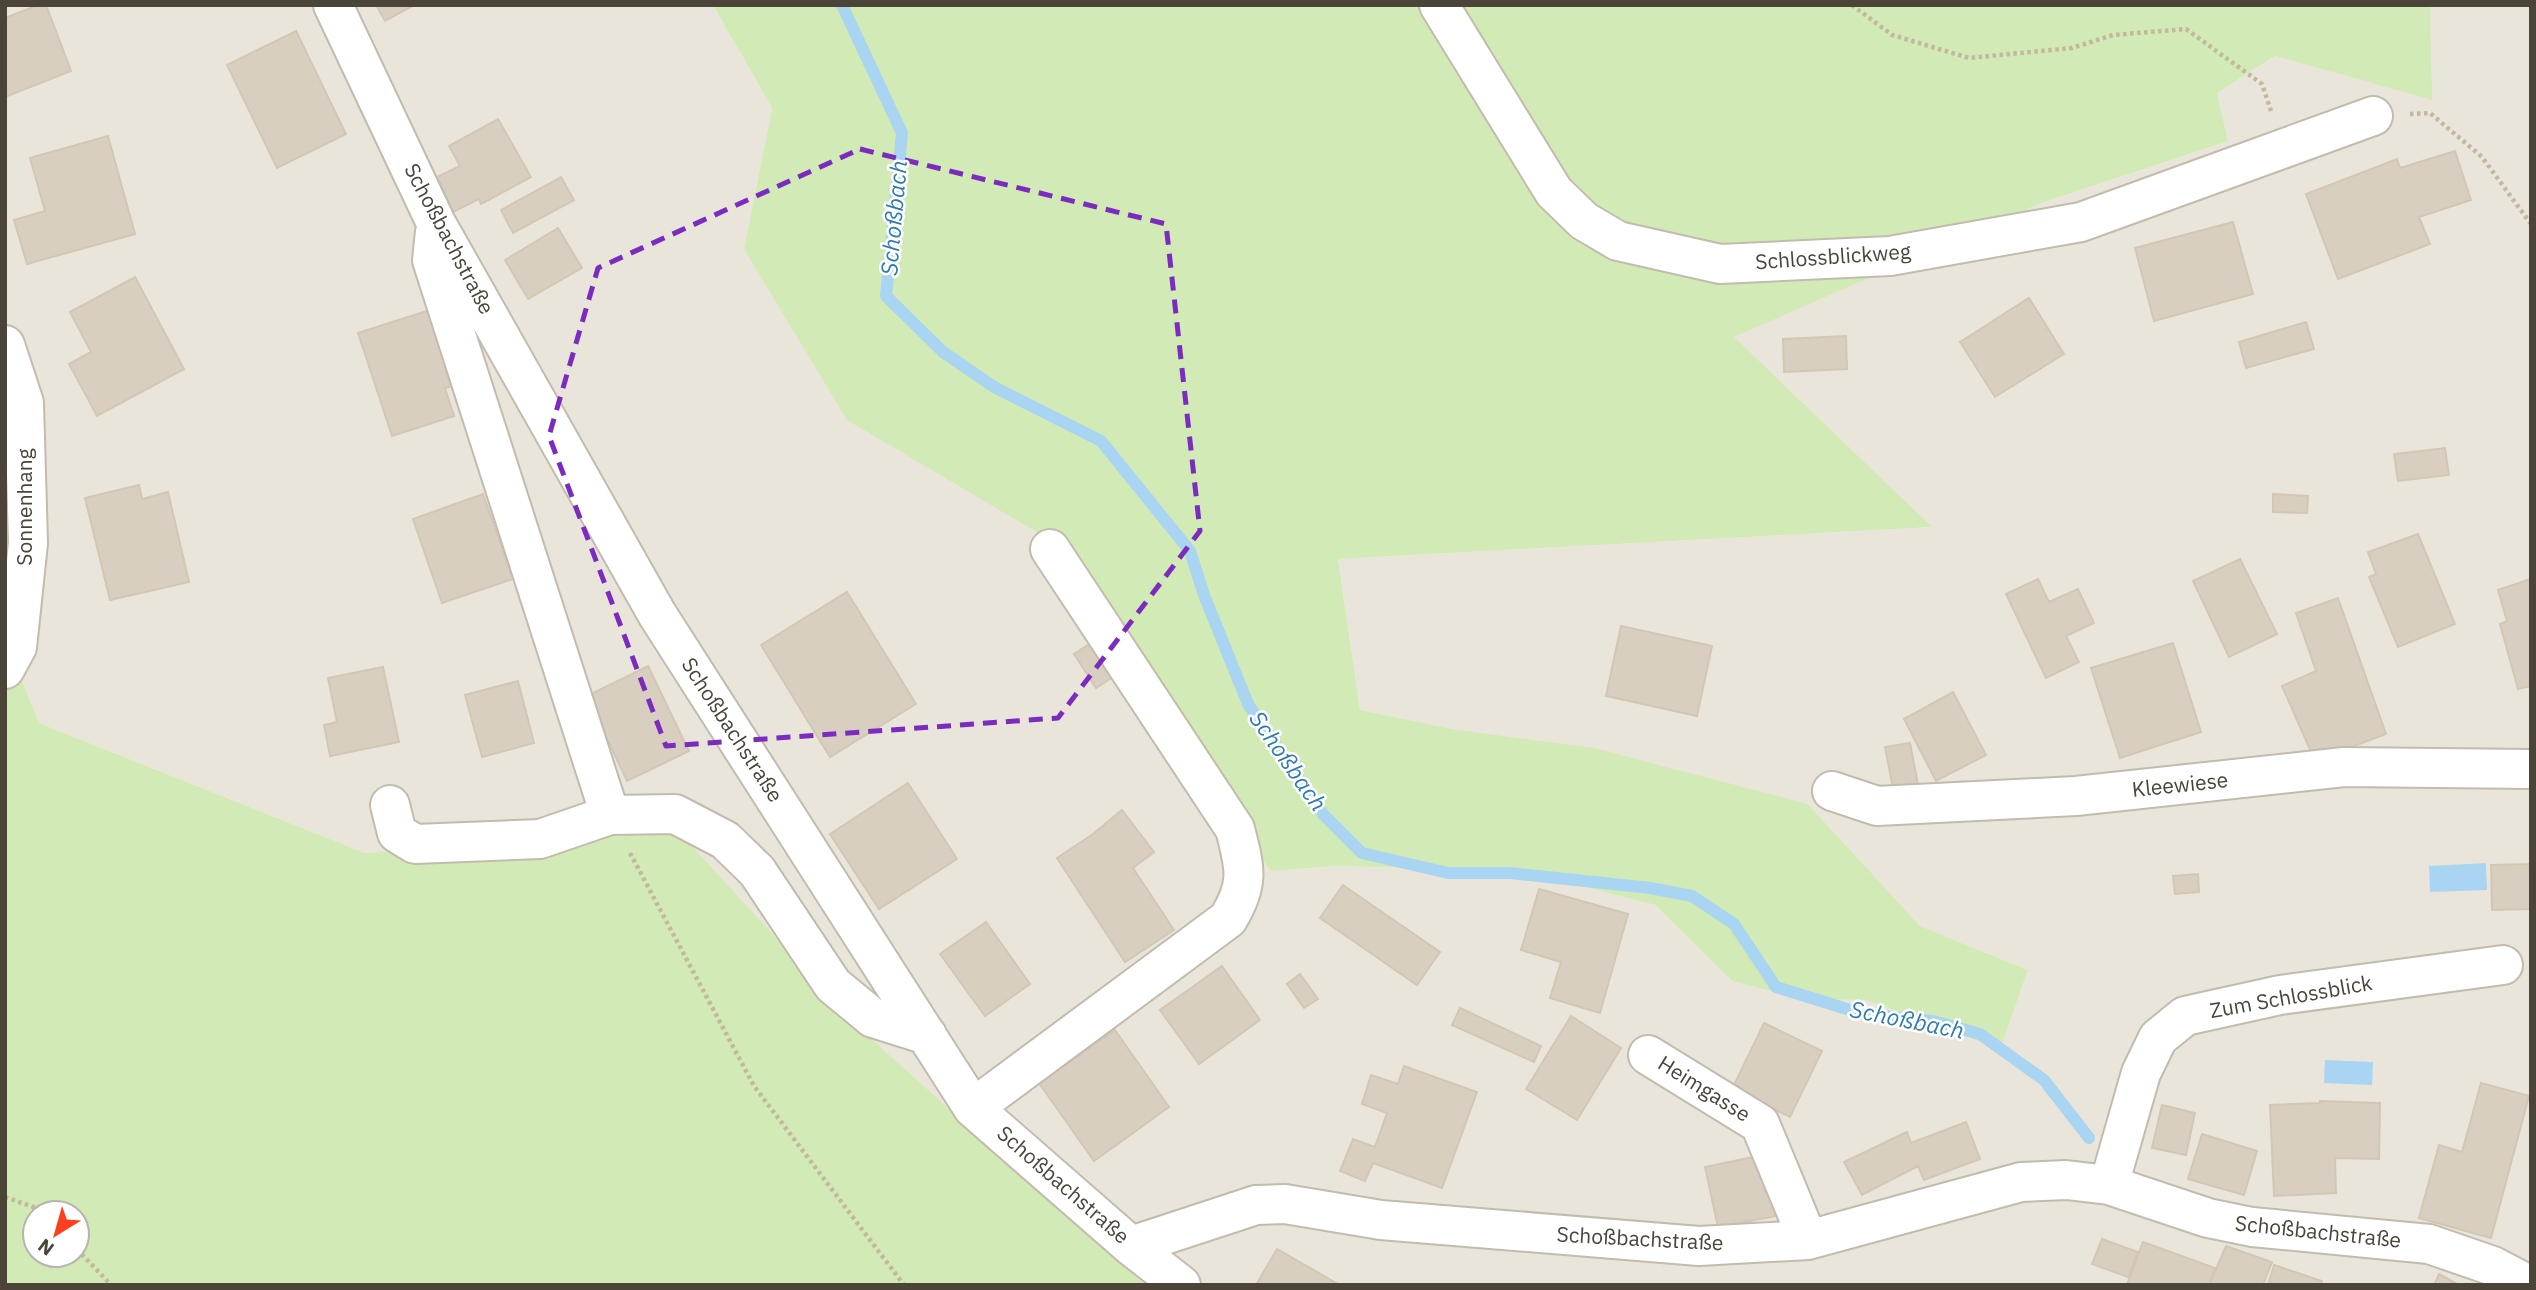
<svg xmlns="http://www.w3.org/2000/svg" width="2536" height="1290" font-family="'IBM Plex Sans',sans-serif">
	<rect width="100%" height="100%" fill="#f6f3ec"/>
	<path fill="#eae5da" d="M5,5h708l59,103 -28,141 330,304 196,318 66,-5 185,5 134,34 77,76 71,18 64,1 133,48 28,-78 -108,-44 -112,-122 -448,-94 -22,-151 593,-32 -198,-190 311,-135 184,-61 -11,-48 58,-37 156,43 -1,-94h101v1280h-1386l-291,-262 -177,-192 -312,22 -326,-130 -34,-85z"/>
	<path fill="#d2eab5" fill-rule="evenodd" d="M713,5h1717l2,95 -157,-44 -58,37 11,48 -184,61 -310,135 198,190 -594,32 22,151 97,20 137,18 214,56 112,122 108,44 -28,79 -133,-49 -64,-1 -71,-18 -77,-76 -134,-34 -185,-5 -66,5 -196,-317 -227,-134 -103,-171 28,-141z
		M5,638l34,85 326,130 312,-23 177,193 291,262h-1140zM35,1213h42v42h-42z"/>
	<path fill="#a9d4f2" d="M2486,863l1,27 -57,2 -1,-26z
		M2325,1060l48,2 -1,23 -48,-2z"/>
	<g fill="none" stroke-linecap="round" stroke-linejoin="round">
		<path stroke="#a9d4f2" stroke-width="12" d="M842,5l60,128 -16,163 57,56 51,35 107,54 89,110 14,44 44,109 74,109 40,40 86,20h62l140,15 42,8 42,28 42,63 87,27 70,7 47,13 64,46 45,58"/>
	</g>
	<path fill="#d8cfc1" stroke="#d3c7b4" stroke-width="2" d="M38,5h8l25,66 -66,26v-79z
		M376,5h38l-29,16z
		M296,31l50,103 -69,34 -50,-103z
		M498,119l33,58 -50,27 -2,-5 -26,13 -16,-35 23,-11 -11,-20z
		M108,136l27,98 -108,30 -13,-44 31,-9 -15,-53z
		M2455,151l16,49 -52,17 11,27 -92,35 -32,-85 91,-35 3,9z
		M561,177l13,23 -61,33 -12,-23z
		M2233,222l20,72 -99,27 -19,-73z
		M558,228l24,40 -54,31 -23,-39z
		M135,277l49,92 -87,47 -28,-52 22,-12 -21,-40z
		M2029,298l35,56 -69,43 -35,-55z
		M430,310l25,75 -10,3 9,28 -62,20 -34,-103z
		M2306,322l8,27 -68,19 -7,-26z
		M1846,336l1,33 -63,3 -1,-33z
		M2445,448l4,27 -51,6 -4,-27z
		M139,485l3,14 26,-7 21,90 -79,18 -25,-102z
		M483,494l30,85 -71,24 -29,-84z
		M2273,494l35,2 -1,17 -34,-1z
		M2418,534l37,90 -57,23 -29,-70 7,-3 -8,-22z
		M2240,559l37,75 -48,23 -36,-76z
		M2038,579l11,23 29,-13 16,34 -28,13 13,26 -33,16 -40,-84z
		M2531,579v107l-13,3 -18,-65 7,-3 -9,-31z
		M847,592l69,112 -86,53 -69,-112z
		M2338,598l48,136 -71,27 -33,-75 34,-15 -20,-58z
		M1621,626l91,20 -15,70 -91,-20z
		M1097,639l22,34 -23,15 -22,-34z
		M2173,643l28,89 -81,26 -29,-90z
		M648,666l41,85 -62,30 -40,-85z
		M383,667l16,75 -69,14 -6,-31 13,-3 -9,-44z
		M518,681l16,62 -52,14 -17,-62z
		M1953,692l33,63 -50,26 -32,-62z
		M1910,743l10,52 -25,4 -10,-52z
		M908,783l49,76 -78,50 -49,-75z
		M1122,810l32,42 -21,16 41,62 -49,32 -68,-104 36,-24z
		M2531,864v45l-39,1 -1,-45z
		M2198,874l1,18 -24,2 -2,-18z
		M1343,885l97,67 -23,33 -97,-67z
		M1539,889l89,25 -28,99 -50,-15 11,-36 -40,-12z
		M986,922l44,62 -45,32 -45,-62z
		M1222,966l38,54 -61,44 -39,-54z
		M1300,974l18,25 -14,9 -17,-24z
		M1460,1008l81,38 -7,16 -82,-37z
		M1571,1016l50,32 -44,72 -51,-31z
		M1764,1023l58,28 -32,66 -58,-28z
		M1115,1030l54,77 -75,54 -55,-78z
		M1404,1066l73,26 -35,96 -69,-25 -8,18 -25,-10 13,-32 22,8 12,-34 -25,-9 9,-29 27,9z
		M2481,1083l48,13 -38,142 -72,-20 20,-73 23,7z
		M2320,1101l60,2 -1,56 -44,-1 1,35 -62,3 -4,-91 50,-2z
		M2162,1105l33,8 -9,42 -34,-7z
		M1966,1122l14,37 -56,21 -6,-14 -56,29 -18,-33 63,-30 4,11z
		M2202,1134l55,17 -13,44 -56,-16z
		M1763,1155l13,61 -58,11 -13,-60z
		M2102,1239l36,13 -10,25 -36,-13z
		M2143,1242l72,26 -6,17h-82z
		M2226,1246l46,16 -9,23h-54z
		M1277,1249l61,35v1h-82z
		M2274,1265l48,16 -2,4h-52z
		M2439,1274l20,11h-25z"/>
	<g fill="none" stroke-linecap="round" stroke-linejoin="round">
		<g stroke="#c2bbae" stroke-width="42">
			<path id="minor" d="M333,5l103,218 221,391 316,494 158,138 125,-41 29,-1 96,16 318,26 109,-6 213,-58 45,-2 43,5 99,33 44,9 177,17 64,22 36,19
				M1439,5l115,187 30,29 34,20 102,23 170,-8 191,-34 292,-106
				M435,232l-3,28 178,555
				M5,345l19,58 4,140 -11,104 -12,22
				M1832,791l45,15 199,-10 268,-29 187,2
				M390,805l7,28 18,11 125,-5 70,-24 65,-1 50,26 32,31 76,114 40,33 54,17
				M1648,1055l112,69 48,116
				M973,1108l255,-189c22,-36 17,-51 7,-90l-185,-280
				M2109,1185l32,-112 17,-35 27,-22 95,-21 223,-30
				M1131,1246l50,39"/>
		</g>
		<path stroke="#c4b79f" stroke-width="4.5" stroke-dasharray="3.5 3.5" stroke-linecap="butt" d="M1852,5l40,30 77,23 103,-10 41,-13 73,-6 76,55 9,27
			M2410,114l20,-1 52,44 49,67
			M630,853l124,233 150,199
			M5,1197l34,12 5,4
			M77,1249l34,36"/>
		<use href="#minor" stroke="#fff" stroke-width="38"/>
	</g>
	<path fill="none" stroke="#7b2cbf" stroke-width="5" stroke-dasharray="14 9" stroke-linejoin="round" d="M860,149l306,75 34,307 -142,187 -392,28 -117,-310 49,-168z"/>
	<g text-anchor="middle" stroke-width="5" stroke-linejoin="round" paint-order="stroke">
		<g font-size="21" fill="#4b4439" stroke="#fff">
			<text transform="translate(449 239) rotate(62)" y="7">Schoßbachstraße</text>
			<text transform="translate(1833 257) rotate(-4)" y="7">Schlossblickweg</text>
			<text transform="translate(25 507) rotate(-90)" y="7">Sonnenhang</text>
			<text transform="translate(732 730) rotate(57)" y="7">Schoßbachstraße</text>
			<text transform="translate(2180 785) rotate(-6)" y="7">Kleewiese</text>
			<text transform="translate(2291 997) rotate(-10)" y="7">Zum Schlossblick</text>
			<text transform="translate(1704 1089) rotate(32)" y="7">Heimgasse</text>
			<text transform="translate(1063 1185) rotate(41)" y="7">Schoßbachstraße</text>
			<text transform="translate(2318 1232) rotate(6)" y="7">Schoßbachstraße</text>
			<text transform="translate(1640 1239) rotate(3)" y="7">Schoßbachstraße</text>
		</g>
		<g font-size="23" font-style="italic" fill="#2e7ab2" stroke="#fff">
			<text transform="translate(894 218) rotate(-85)" y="8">Schoßbach</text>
			<text transform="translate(1288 761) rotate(55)" y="8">Schoßbach</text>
			<text transform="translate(1907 1020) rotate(11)" y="8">Schoßbach</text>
		</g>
	</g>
	<rect width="2536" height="1290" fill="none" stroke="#4b4439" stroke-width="14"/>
	<g transform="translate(56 1234) rotate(217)"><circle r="33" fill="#ffffff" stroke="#b7b4b0" stroke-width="2"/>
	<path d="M0-5L12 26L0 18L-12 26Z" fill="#fc3f1d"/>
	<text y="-10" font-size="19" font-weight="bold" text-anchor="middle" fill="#4b4439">N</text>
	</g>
</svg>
